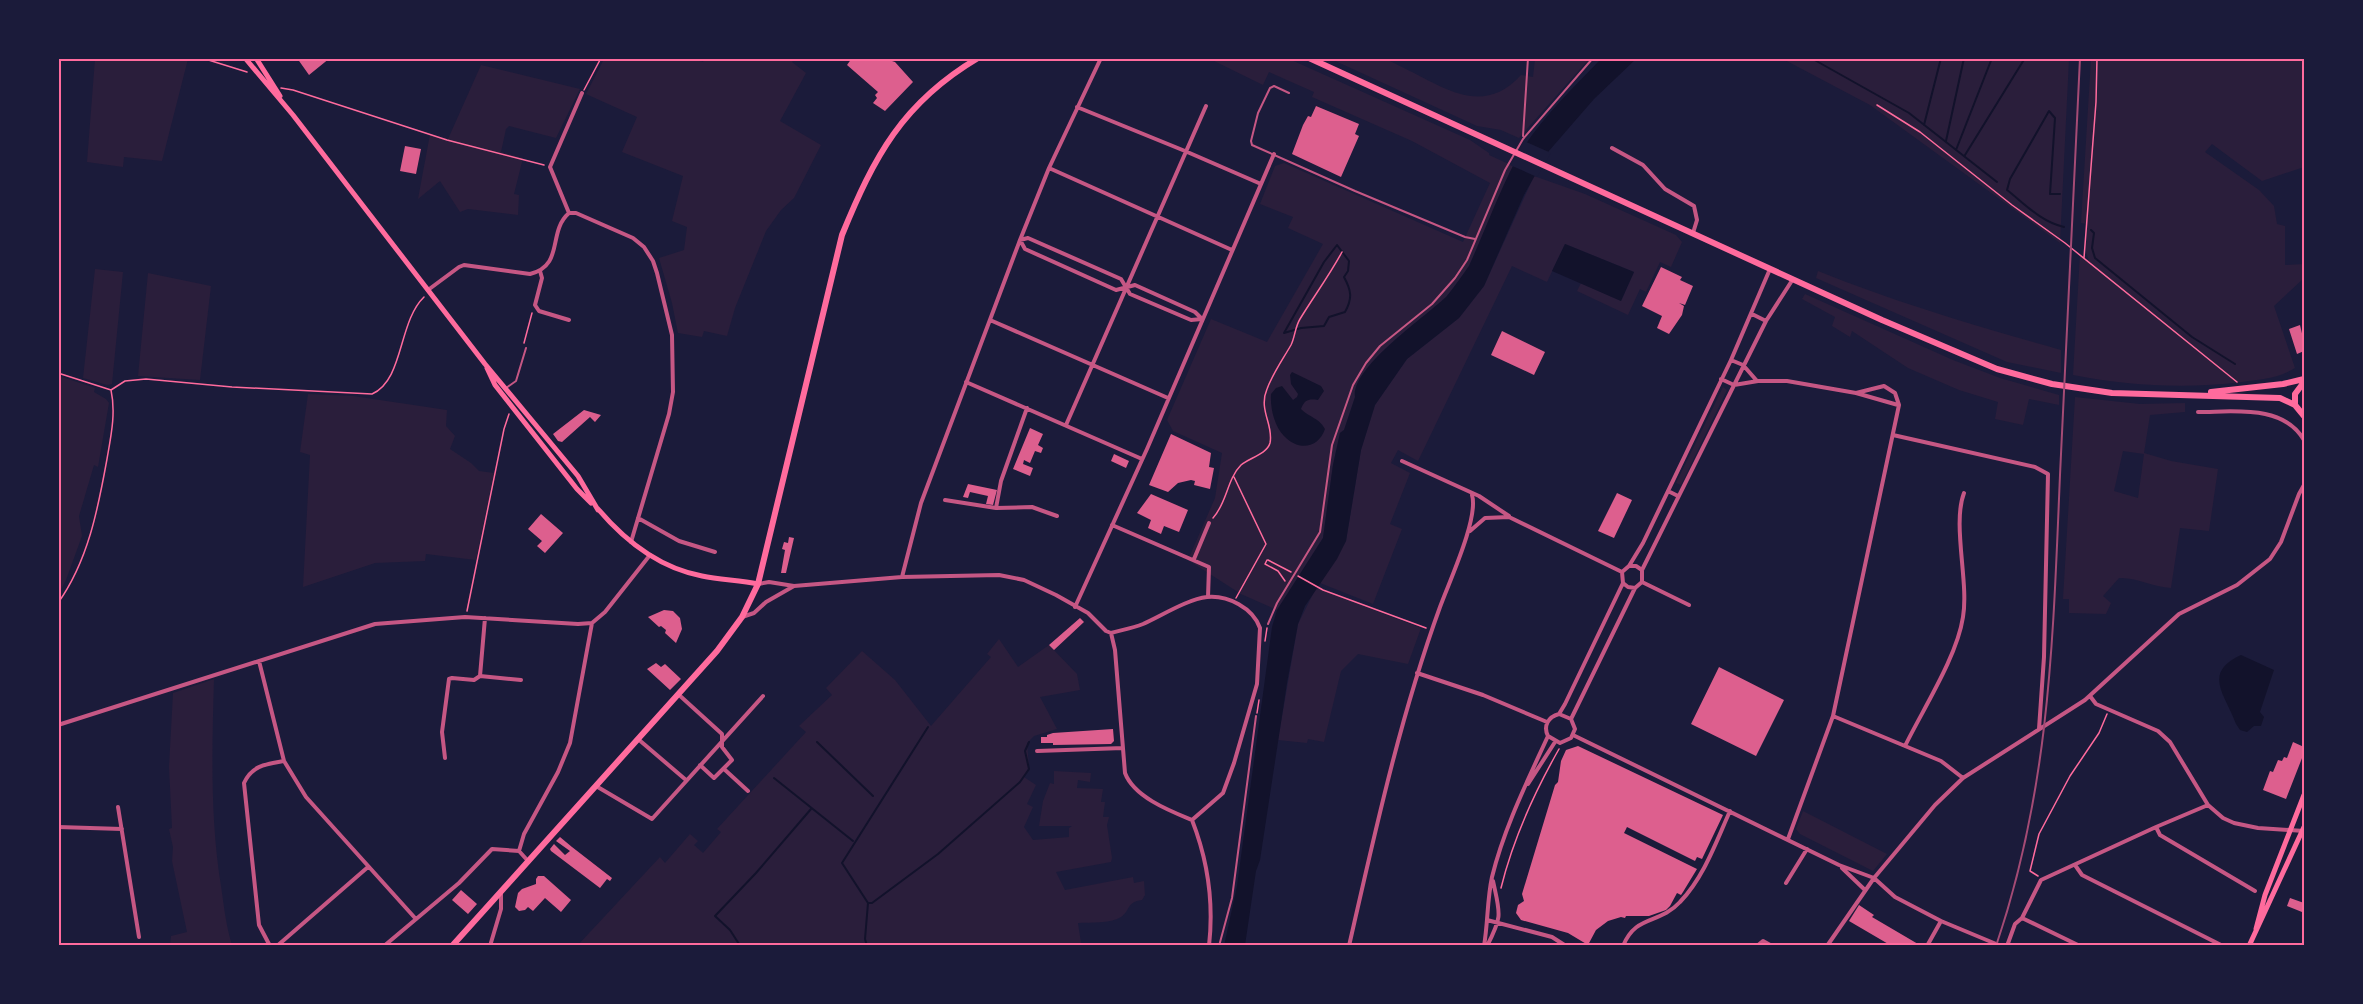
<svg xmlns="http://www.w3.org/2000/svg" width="2363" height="1004" font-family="Ubuntu,sans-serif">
	<rect width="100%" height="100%" fill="#1b1b3a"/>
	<path fill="#2a1e3b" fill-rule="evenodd" d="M95,59h93l-26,102 -38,-4 -1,10 -36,-5z
		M692,59l11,3 2,-4 89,1 -2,3 14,11 -26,48 41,24 -27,53 -13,12 -15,21 -31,77 -8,28 -23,-5 -2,6 -24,-4 -6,-30 -13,-45 25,-8 3,-23 -15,-6 11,-45 -61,-24 15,-35 -51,-23 18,-35z
		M1210,59h79l181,81 19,13v2l24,11 -44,100c-7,10 -14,20 -22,30 -20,20 -96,71 -92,101l-11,33 -4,3 -7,32 -10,73 -46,72 -36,-16 -53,-34 27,-62 7,-45 -49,-22 -6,-11 44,-101 56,23 56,-98 -35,-16 5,-11 -33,-13 15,-38 9,-3 179,79 27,-59 -78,-42 -100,-44 2,-5 -45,-20 -6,13z
		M1331,59c16,0 37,-4 52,0 7,1 14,6 21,9 41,20 79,49 117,7l12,2 2,-18h54l-70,79 -18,-8 -24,-4z
		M1783,59h286l-9,184 -190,-138z
		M2091,59h213v108l-42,14 -50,-37 -7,8 54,38 15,16 3,18 8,2v39l19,-1v14l-30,28 21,62c-18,11 -32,11 -53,14 -57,7 -112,4 -169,-7l7,-121 9,7 -3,-9 1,-28 -6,-1z
		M481,65l99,24 -24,49 -47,-12 -3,3 -5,23 22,6 -9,36 5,1 -1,20 -50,-6 -8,3 -20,-31 -22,18 12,-65 18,5z
		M1534,176l51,18 91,41 6,7 -11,25 -11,-5 -14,30 -6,-3 -12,26 -51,-24 4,-8 40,18 13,-29 -69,-28 -18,38 -35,-16 -94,195 -20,-11 -7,13 19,10 -20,51 12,5 -29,75 -53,-21 26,-42 15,-91 14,-45 32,-46 52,-41 25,-32z
		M95,269l28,3 -11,112 -5,1 -24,-7z
		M1818,271c80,32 161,56 243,79v23l-54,-11 -191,-84z
		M148,273l63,13 -11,94 -62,-4z
		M1805,294l148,66 47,18 59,17v10l-30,-6 -6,26 -28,-6 3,-17 -39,-12 -51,-22 -56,-37 -2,6 -18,-11 3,-9 -33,-18z
		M59,376l36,12 -1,4 12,7 3,4 -11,64 -4,-2 -15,51 3,20 -16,44 -7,14z
		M1723,387l4,3 -46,95 -5,-2z
		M308,394l45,2 94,14 -1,16 9,10 -5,13 21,14 8,8 15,2 -18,87 -50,-6 -1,7 -50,2 -72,24 7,-132 -10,-3z
		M2075,397l65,7 45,-1v9l-35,3 -6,38 27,8 47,8 -9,62 -29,-3 -9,60c-19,-1 -34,-11 -52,-10l-16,18 8,7 -5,11 -37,-1v-14h-6zM2123,451l21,3 -6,44 -24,-7z
		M1316,588l105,40 -13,36 -50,-10 -17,17 -17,71 -16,-3 -1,4 -29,-3 20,-116z
		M999,639l19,28 31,-22 28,29 3,16 -40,7 17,32 -23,7 -7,7 2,24 -5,10 12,8 -9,19 6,3 -9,20 9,13 36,-3v-9l3,-2h-33l4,-25 7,-18 4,1v-13l37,2 -1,9 -12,-2 -1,8 26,1 -2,13h4l-2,15h6l-2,8 5,33 -1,4 -55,10 9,18 68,-13 1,6 10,-2 1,14 -3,5c-16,2 -11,10 -21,17 -11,7 -31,5 -43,6l3,20 -10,2 -494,1 83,-89 5,6 25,-29 8,7 -4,4 9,8 18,-21 -4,-3 89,-97 -7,-6 33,-31 -6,-7 36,-37 33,29 36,46 60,-69 -4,-3z
		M214,679c-2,70 -4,138 7,207 3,20 5,40 11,59h-62l1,-9 16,-4 -15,-71 1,-14 -4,-18 3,-1 -3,-61 4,-74z
		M1803,811l84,43 -14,17 -73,-37 -4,-5z"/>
	<path fill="#12122b" d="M1601,59h35l-42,40 -46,53 -24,43 -40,91 -25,32 -52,41 -32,46 -14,45 -15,91 -9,18 -32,47 -7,18 -11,59 -27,177 -4,11 -11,74 -21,1 13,-60 35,-259 5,-17 46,-72 10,-73 7,-32 4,-3 11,-33c-4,-30 72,-81 92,-101 8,-10 15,-20 22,-30 16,-35 29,-72 47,-106 21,-38 55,-70 85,-101z
		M1565,244l69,28 -13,29 -69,-30z
		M1292,372l29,14 3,5 -6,9c-9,-1 -13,-1 -17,9 9,9 17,8 24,20 -7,20 -27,22 -41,7 -10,-10 -14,-29 -13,-42l5,-6 6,-2 11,14 4,-3 1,-3 -7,-10 -1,-9z
		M2241,655l33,15 -14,42 4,5 -3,9h-7l-7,6 -7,-2 -4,-6c-11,-30 -34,-51 5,-69z"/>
	<path fill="#1b1b3a" d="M1524,141l27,12 -14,24 -27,-12z"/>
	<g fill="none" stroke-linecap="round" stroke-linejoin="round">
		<path stroke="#12122b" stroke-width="2" d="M1811,58l98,55 88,69
			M1924,125l17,-67
			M1946,141l18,-83
			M1956,150l36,-92
			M1965,155l60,-97
			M2007,190l3,-11 39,-68 6,7 -5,76h10
			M2007,190c18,14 34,32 57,37
			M2091,230l3,3 -2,15 3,10 97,79 43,27
			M1337,245l12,16 -1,10 -4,6c7,13 9,21 1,35l-16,5 -5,9 -23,2 -17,5 40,-71z
			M817,742l56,54
			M774,778l79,63
			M868,903h4l66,-49 82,-72 9,-13 -4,-18 4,-9
			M737,946l2,-2 -9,-14 -15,-14 41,-43 55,-64
			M867,946l-2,-7 3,-36 -26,-40 86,-136"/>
	</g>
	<path fill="#dd5f8e" d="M297,58h33l-21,17z
		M852,58h31l12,4 18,20 -28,29 -12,-8 4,-5 -2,-3 3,-3 -31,-27z
		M1316,106l43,18 -4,10 4,2 -18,41 -49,-23 11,-29 5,-9 3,1z
		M405,146l16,3 -5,25 -16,-3z
		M1661,267l21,10 -2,3 13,6 -8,19 -6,-2 5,3 -2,9 -13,19 -12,-6 5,-12 -20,-10z
		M2300,325l4,17v9l-7,3 -8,-25z
		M1502,331l43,21 -11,23 -43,-20z
		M584,410l17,5 -6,7 -5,-5 -28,25 -4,-1 -5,-7z
		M1030,428l13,6 -5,11 5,3 -2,5 -6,-2 -5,12 -6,-3 -1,4 10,4 -3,8 -17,-7z
		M1171,434l40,19 -2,14 5,1 -4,21 -16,-4 1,-4 -4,-1 -13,3 -10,9 -19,-7z
		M1114,454l15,7 -3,7 -15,-7z
		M968,484l29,6 -4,15 -7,-1 2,-8 -18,-4 -2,6 -5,-1z
		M1617,493l15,7 -18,38 -16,-7z
		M1151,494l37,16 -9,22 -15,-6 -3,8 -13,-6 3,-8 -14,-7z
		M541,514l22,19 -18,20 -8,-7 5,-5 -14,-12z
		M789,537l5,1 -8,35h-5l4,-23 -3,-1 2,-7 4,1z
		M664,610l9,1 7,7 2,11 -6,14 -11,-10 1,-3 -5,-4 -2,1 -11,-10z
		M1080,618l4,4 -30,28 -5,-5z
		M656,663l5,4 4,-3 16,15 -11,11 -23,-21z
		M1719,667l65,33 -28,56 -65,-32z
		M1113,729l1,12 -3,3 -58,1v-2h-12v-6h6v-2l6,-2z
		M2293,742l11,5v6l-18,46 -23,-9 7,-19 3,1 5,-12 4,1 2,-4 3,1z
		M1578,746l145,69 -21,44 -5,-2 -2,4 -68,-34 -3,6 73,36 -14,23 -2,3 -4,-2 -7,13 -4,4 -17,6h-23l-1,2 -4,-1 -13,4 -12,9 -8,15 -20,-12 -47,-13 -5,-7 2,-8 6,-4 -2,-7 33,-109 3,-3 3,-21 5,-11z
		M560,837l12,10 40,31 -2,3 -3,-2 -7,9 -49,-37 -1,-2 4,-5 11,11 5,-4 -14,-10z
		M538,876h6l27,24 -10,12 -16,-14 -12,13 -5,-4 -3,3 -6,1 -4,-4 3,-14 4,-4 14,-5v-5z
		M461,890l16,14 -9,10 -16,-14z
		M2290,898l14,5 -2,9 -15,-6z
		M1859,905l15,10 -2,2 46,27 -28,1 -41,-24z"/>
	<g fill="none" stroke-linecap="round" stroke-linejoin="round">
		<path stroke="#ff6b9d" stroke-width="1.5" d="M202,58l45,14
			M281,88l12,2 154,50 97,25
			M584,90l17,-32
			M1877,105l43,27 92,73 53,38 172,139
			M2084,258l12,-156 1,-44
			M524,343l8,-30
			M58,373l53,17c5,23 0,46 -4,69 -9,50 -19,102 -49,144
			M111,390l14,-9 21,-2 86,8 140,7c32,-14 26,-72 52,-97
			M1234,477l32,67 -30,54
			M1213,518c14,-15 14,-39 28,-53 8,-7 26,-11 29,-22 4,-18 -12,-33 -3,-54 6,-16 16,-30 24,-44 4,-8 4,-18 9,-26 14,-23 29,-43 42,-67
			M1267,560l-2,4 13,7 7,10
			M1268,560l23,12
			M1298,576l25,14 103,38
			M467,611l37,-182 5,-15
			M1265,641l2,-13
			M1257,713l2,-13
			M2038,876l-8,-5 9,-37 31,-58 29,-43 8,-19
			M1501,888c12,-49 33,-95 58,-139"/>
		<path stroke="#c65784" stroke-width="2" d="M1289,93l-15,-7 -4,2 -12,25 -7,28 1,4 103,46 110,46 10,2
			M1523,136l5,-78
			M506,388l10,-7 10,-33
			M1268,624l9,-21 43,-71 12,-87 21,-60 13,-22 14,-17 52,-42 23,-26 12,-18 38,-90 18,-31 70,-81
			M1219,946l13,-48 24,-182"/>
		<path stroke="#c65784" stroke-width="4" d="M1077,107l108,44 76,33
			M1612,148l31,17 22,24 29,17 3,14 -4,13
			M1049,168l183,82
			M569,213l-19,-46 32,-74
			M540,271l2,7 -7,27 4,6 30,9
			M428,290l31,-23 5,-2 66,9c35,-9 17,-42 39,-61h7l57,25 11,9 9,14 4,12 15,62 1,57 -4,22 -38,128
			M1752,314l14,7
			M1202,319l-7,-7 -60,-27 -19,5 -91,-41 -5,-9 8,-2 93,41 9,15 61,26 11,-1
			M990,320l178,78
			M1731,360l12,5 14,16
			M1721,379l13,6 24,-4h29l69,12 42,12
			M966,382l176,77
			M1027,408l-26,73 -5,27 36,-1 25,9
			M2198,412c36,0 85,-8 106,28
			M1066,425l140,-319
			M1893,435l142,32 13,7 -4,183 -5,72
			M1402,461l77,35 30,20
			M1668,491l10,5
			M945,500l51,8
			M638,518l41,23 36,11
			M1112,525l97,42 -1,30
			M1470,531l15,-13 24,-1 113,55
			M1194,559l15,-36
			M1629,566h7l6,4
			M902,577l19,-74 99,-263 29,-72 52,-110
			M1642,582l47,23
			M1623,583l5,4 7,1
			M758,584l11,-2 25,4 108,-9 97,-2 25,5 32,15 32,18 18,18 5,2
			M1075,607l72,-158 127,-295
			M742,617l12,-4 12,-11 28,-16
			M1111,633c11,-3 22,-5 32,-9 18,-8 45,-25 64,-27 21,-2 46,11 53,31l-3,56 -23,79 -11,30 -31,27
			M1111,633l4,17 10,123c9,24 45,38 67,47 16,41 22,82 17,126
			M259,661l25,100 22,36 109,121
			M1417,673l66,22 64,27
			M480,676l5,-58
			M678,694l44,40v13l10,13 -18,18 -14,-13
			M2090,696l6,8 62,27 12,11 38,63 15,13 11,5 24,5 46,3
			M1559,714l12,5 4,10 -4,9 -11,5 -12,-7c-5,-10 0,-19 11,-22l6,-10 58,-121 -1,-11 7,-6 14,-23 88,-183 39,-91
			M1833,716l108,45 22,17
			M1571,719l64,-131 7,-6v-12l124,-249 27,-42
			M58,725l317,-101 90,-7 113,7 14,-1 13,-11 45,-57
			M1573,735l266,130 35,13 21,19 46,24 60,25
			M638,739l48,41
			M1905,746c18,-37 52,-89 58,-129 6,-35 -11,-93 1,-124
			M1037,751l86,-3
			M445,758l-3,-26 7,-53 3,-1 22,2 6,-4 41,4
			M724,769l24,22
			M1528,784l27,-42
			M596,786l56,33 111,-123
			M118,807l21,130
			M58,827l64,2
			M2156,827l4,8 95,56
			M1788,839l45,-123 66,-311 -4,-12 -11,-7 -28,7
			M519,851l5,-17 34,-62 12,-29 22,-120
			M519,851l9,10
			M2075,865l7,10 141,71
			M1842,868l23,22
			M1786,883l21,-34
			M2022,918l58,28
			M1487,920l65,17 14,9
			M270,946l-11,-21 -15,-142c8,-18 23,-19 40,-22
			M277,946l91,-79
			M384,946l75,-63 33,-34 27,2
			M490,946l11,-37v-17
			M1349,946c26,-114 51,-229 91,-339 9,-25 39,-89 32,-112
			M1484,946c4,-23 3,-46 8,-69 12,-49 35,-95 56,-141
			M1487,946c16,-31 13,-32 6,-65
			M1623,946c13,-32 36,-21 57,-44 24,-25 36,-60 50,-91
			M1757,946l6,-5 9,5
			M1827,946l47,-68 61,-73 28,-27 122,-78 94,-86 58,-29 33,-26 11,-17 18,-48 5,-9
			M1927,946l14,-25
			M2007,946l8,-22 7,-6 19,-38 115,-53 52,-22"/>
		<path stroke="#ff6b9d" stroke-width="5" d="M245,58l48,57 192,249 93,112 20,34
			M256,58l24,38
			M487,368l8,17 82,104 14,14
			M598,509c28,33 61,59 104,67 19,4 38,4 56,8
			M2256,929l9,-34 39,-100
			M2249,946l55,-119"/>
		<path stroke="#ff6b9d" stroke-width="6" d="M1309,58l573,262 115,49 55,15 60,9 168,5 15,7 9,11
			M2211,392l72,-8 21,-5
			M2295,405v-11l9,-12
			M452,946l265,-295 25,-34 16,-33 84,-349c32,-78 60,-132 136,-177"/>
		<path stroke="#a44b75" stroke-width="2" d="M1996,946c54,-158 57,-307 64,-471 7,-139 14,-278 20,-417"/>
	</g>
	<rect width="2363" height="1004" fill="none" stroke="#1b1b3a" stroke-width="120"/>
	<rect x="60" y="60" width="2243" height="884" fill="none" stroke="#ff6b9d" stroke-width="2"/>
</svg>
